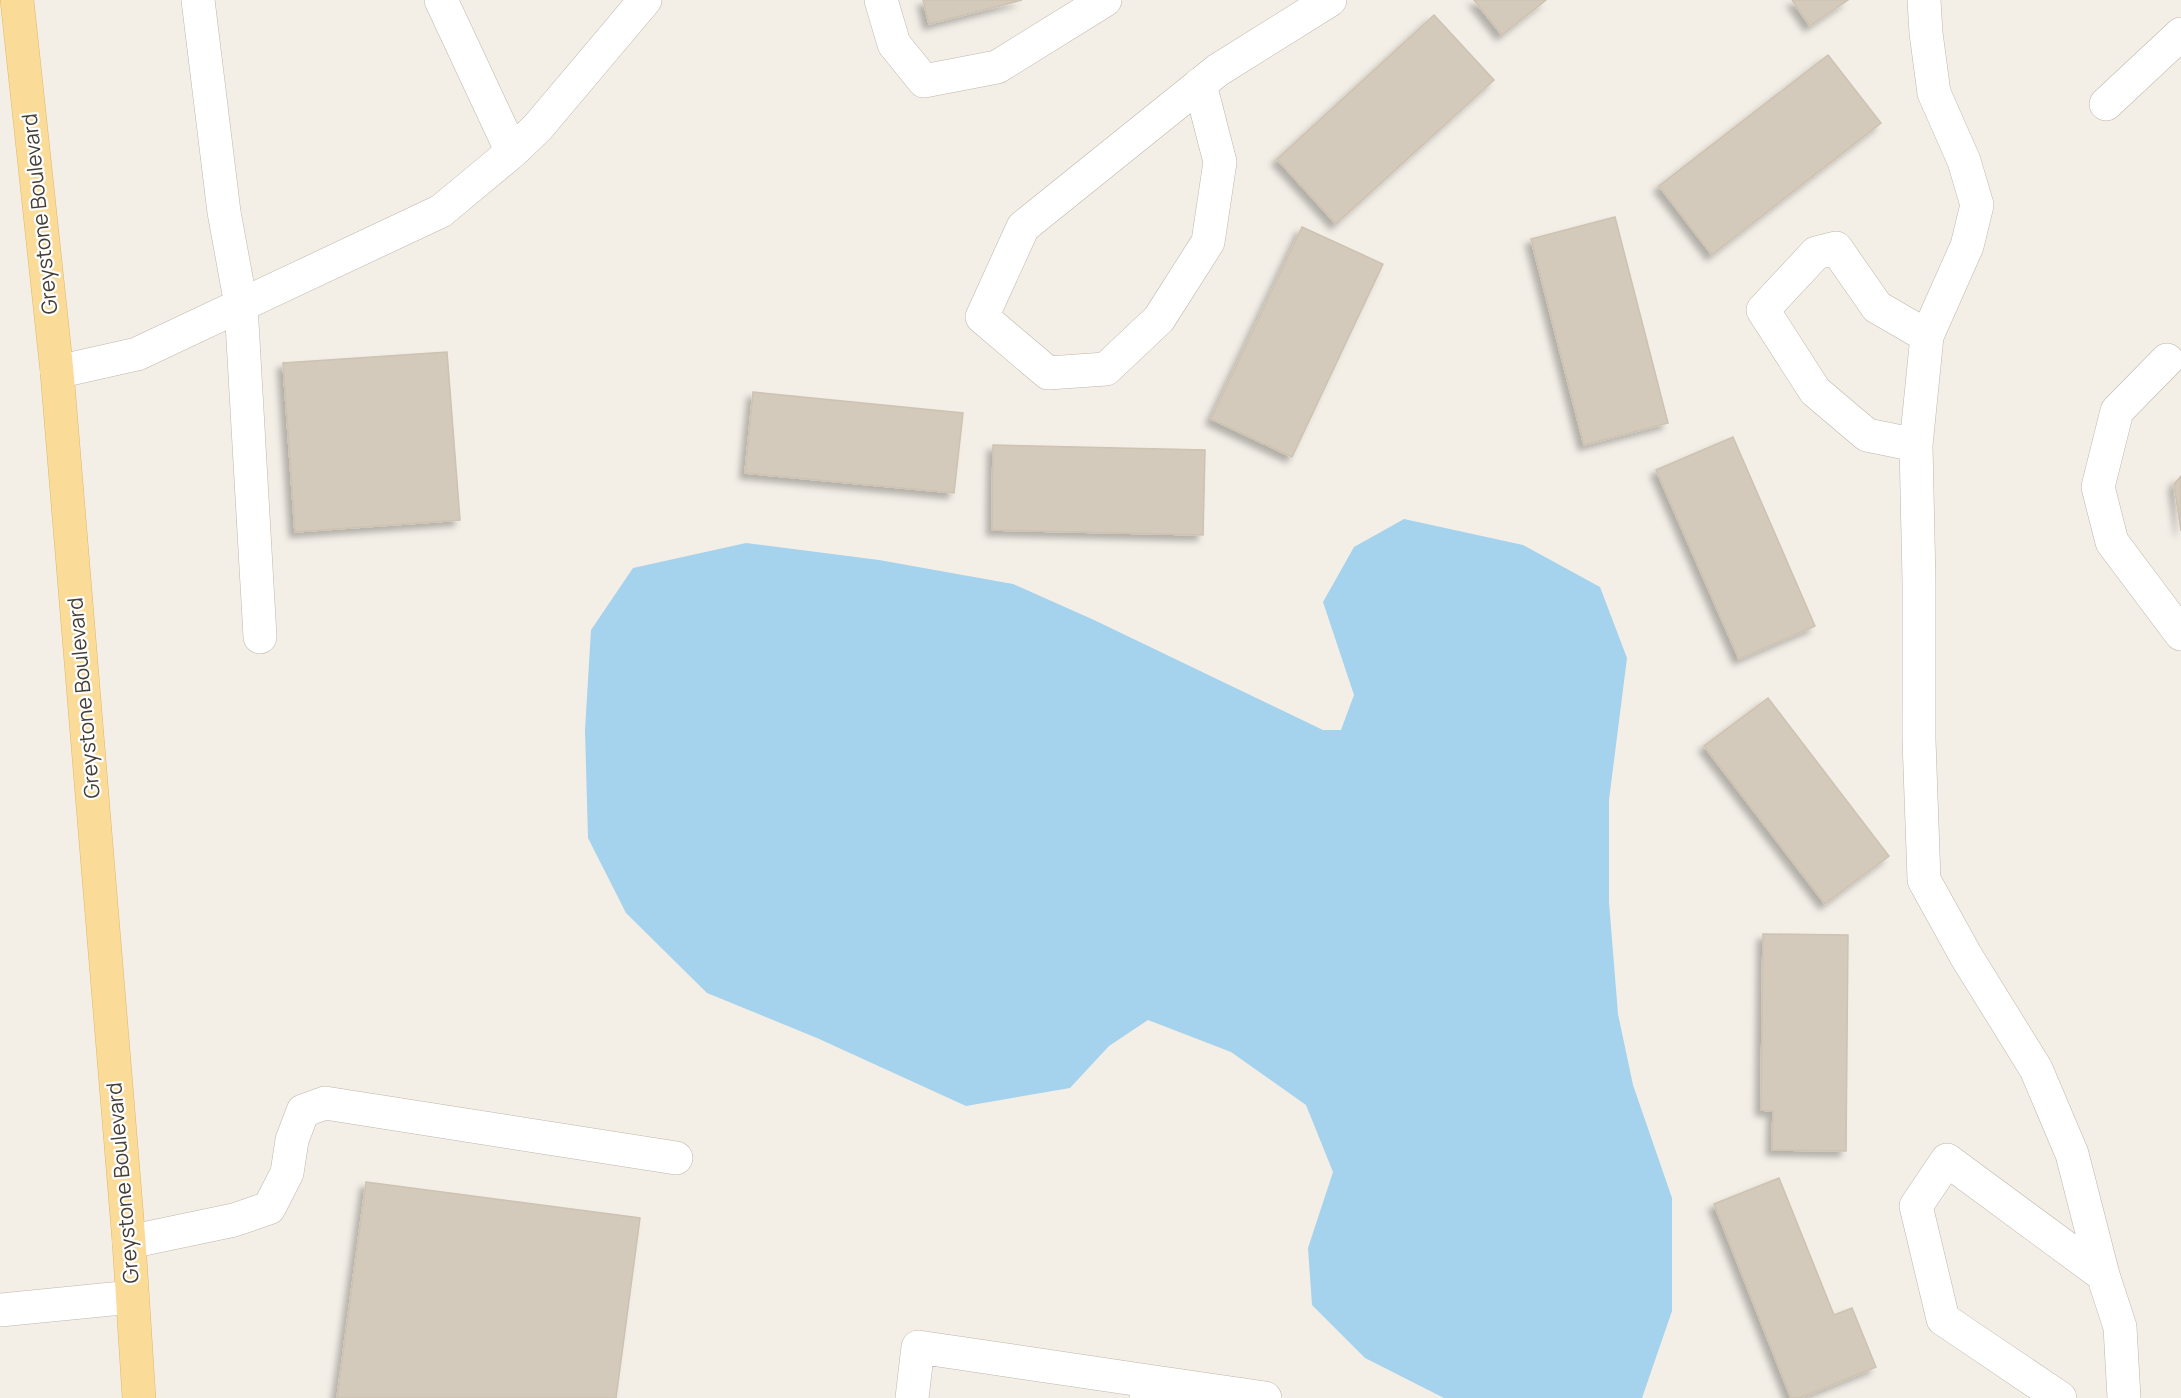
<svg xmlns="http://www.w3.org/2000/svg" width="2181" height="1398" font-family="Manrope,sans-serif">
	<defs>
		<filter id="shadow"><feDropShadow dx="-5.5" dy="5.5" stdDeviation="3" flood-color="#0004"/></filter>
	</defs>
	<rect width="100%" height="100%" fill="#f3efe7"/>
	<path fill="#a5d2ed" d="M1404,519l119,26 77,42 27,71 -18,142v102l9,112 15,71 39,113v113l-30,87h-198l-79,-40 -53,-53 -4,-57 25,-76 -27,-67 -75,-53 -83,-32 -39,26 -39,42 -104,18 -149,-68 -110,-45 -81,-80 -38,-75 -3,-108 6,-100 42,-62 113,-25 133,17 134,24 81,36 229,110h18l13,-35 -31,-93 31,-55z"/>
	<path fill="#d4cabc" stroke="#cec2b0" stroke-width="1.5" filter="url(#shadow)" d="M923,0h99l-93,24z
		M1474,0h72l-44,35z
		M1792,0h56l-38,26z
		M1434,15l60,65 -158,144 -59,-65z
		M1828,55l53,68 -169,132 -53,-69z
		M1615,217l53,206 -84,22 -53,-206z
		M1302,227l81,37 -91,193 -81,-38z
		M447,352l13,168 -165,12 -12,-169z
		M753,392l210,21 -9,80 -209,-20z
		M1733,437l82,189 -76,33 -83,-189z
		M993,445l212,5 -2,85 -211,-5z
		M2181,476v55l-7,-47z
		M1768,698l121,158 -64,48 -121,-158z
		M1763,934l85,1 -2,216 -74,-1 1,-39 -12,-1z
		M1779,1178l55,137 18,-7 24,59 -76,31h-9l-77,-194z
		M366,1182l274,36 -24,180h-279z"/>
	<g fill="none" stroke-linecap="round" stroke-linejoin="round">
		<g stroke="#beb6a9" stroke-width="34">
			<path id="minor" d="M198,0l26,212 17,93 19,332
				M441,0l71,152
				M881,0l13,44 30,37 73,-14 108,-67
				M1924,0l2,33 8,60 30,68 13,44 -10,41 -40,90 -11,109 3,137v158l5,140 42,76 70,113 36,85 31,121 17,52 4,71
				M1200,84l20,78 -12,80 -49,77 -53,50 -58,4 -66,-56 41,-90 195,-157 112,-70
				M2106,104l75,-70
				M2167,360l-50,51 -19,76 14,55 69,92
				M57,372l80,-18 304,-143 71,-59 26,-25 107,-127
				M1916,445l-49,-10 -52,-44 -52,-81 53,-57 20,-5 41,59 50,29
				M129,1242l105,-22 35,-12 18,-35 5,-33 11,-29 22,-8 351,55
				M0,1310l132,-13
				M1148,1381l117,17
				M912,1398l6,-51 230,34 -2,17
				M2060,1398l-117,-79 -27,-113 31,-46 156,115"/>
		</g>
		<g stroke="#dfb868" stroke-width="34">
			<path id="major" d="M17,0l40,372 72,870 10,156"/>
		</g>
		<use href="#minor" stroke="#fff" stroke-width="33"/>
		<use href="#major" stroke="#fadb98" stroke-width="33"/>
	</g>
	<g text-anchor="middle" stroke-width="4.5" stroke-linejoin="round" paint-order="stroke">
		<g font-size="21" fill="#453f36" stroke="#fff">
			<text transform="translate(40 214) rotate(-96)" y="7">Greystone Boulevard</text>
			<text transform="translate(84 698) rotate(-95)" y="7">Greystone Boulevard</text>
			<text transform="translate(123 1183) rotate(-95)" y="7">Greystone Boulevard</text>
		</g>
	</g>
</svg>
